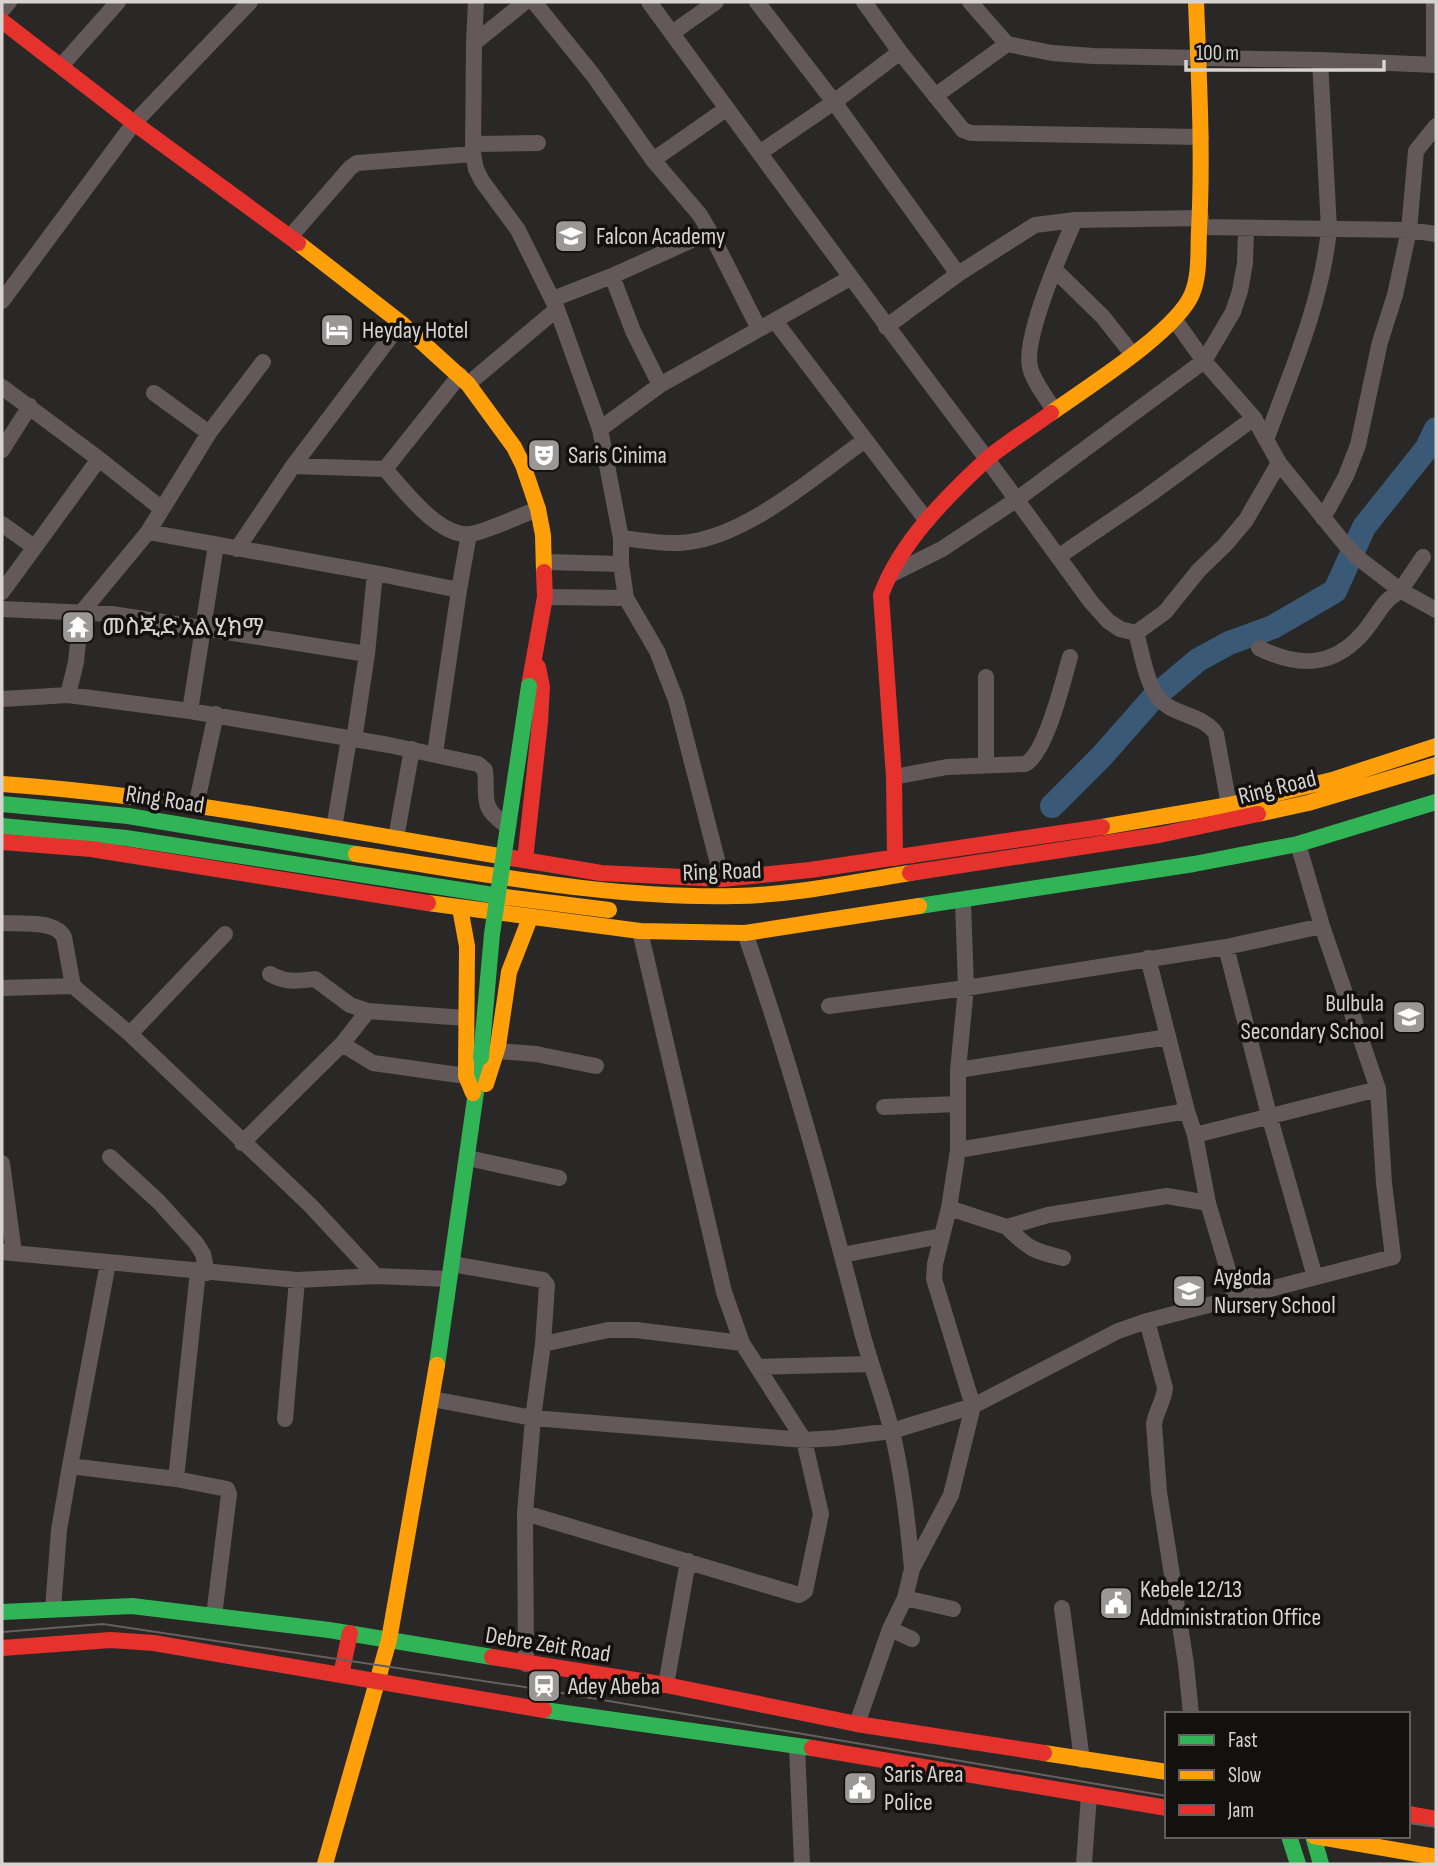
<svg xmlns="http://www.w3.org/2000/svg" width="1438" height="1866" font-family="'Sofia Sans Condensed','Noto Sans Ethiopic',sans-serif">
	<rect width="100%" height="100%" fill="#2a2826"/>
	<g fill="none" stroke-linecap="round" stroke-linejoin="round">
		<path stroke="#3a5976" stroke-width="24" d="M1052,806l50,-50 51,-58 45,-38 31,-17 44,-16 62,-36 29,-64 63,-79 9,-19"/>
		<path stroke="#63585a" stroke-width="16" d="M525,2l-51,41 -1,111 3,15 6,12 36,49 39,79 43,120
			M534,2l59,73 60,85 47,55 10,17 -98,44 -59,23
			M649,2c112,153 223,306 338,457l104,143 17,19 12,8 16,4 29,-21 34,-42 26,-25 21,-25 33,-57
			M757,2l77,100 124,172 -72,53
			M864,2l36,50 63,78 8,3 230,4
			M970,2l37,42 45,9 41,3 227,4 116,5
			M1434,2v62
			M2,10l7,-8
			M672,33l44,-31
			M474,43l2,-41
			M61,66l57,-64
			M935,96l72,-52
			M1436,126l-20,25 -7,79 27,4
			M473,144l65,-1
			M761,152l73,-50 66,-50
			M653,160l73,-51
			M1201,227l208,3 -14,65 -15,47 -22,103 -12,31 -23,42
			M710,232l49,97
			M290,237l60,-69 7,-5 116,-9
			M1054,269l49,48 30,38
			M958,274l77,-49 40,-5 126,-2
			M612,276l21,55 27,54
			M2,301l132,-178 116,-121
			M1174,319l30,42 50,57 25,45 65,80 13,14 43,33 36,20
			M775,321l152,200
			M468,384l89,-75
			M2,387l97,72 63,50
			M154,393l55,40
			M1054,410c-8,-13 -21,-29 -24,-43 -7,-29 32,-118 45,-147
			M1266,440c25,-68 56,-138 63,-211l-9,-169
			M2,450l28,-44
			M293,466l92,3c19,21 54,69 86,65 14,-2 51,-19 67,-25
			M385,469l75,-94
			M2,524l32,23
			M148,532l61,-99 54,-71
			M621,538c20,2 40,6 59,5 63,-3 135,-67 185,-103
			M237,549l56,-83 108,-143
			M1058,557l91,-62 105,-77
			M546,562l75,2
			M375,573l84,17 -24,163
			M890,575l52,-26 74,-49 188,-139 29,-49 7,-21 5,-28 1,-34
			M459,590l10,-56
			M2,592l97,-133
			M545,597l81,1
			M2,609l110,5 255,40
			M1136,633c6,19 9,46 21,63 14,20 47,18 59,38l13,71
			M1259,648c38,19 73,20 103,-14 9,-10 15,-21 23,-31 5,-6 12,-9 16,-14 8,-10 15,-22 22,-32
			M986,677v88
			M68,695l8,-33 5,-49 67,-81 227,41 -8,81 -13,86
			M2,699l66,-4 122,16 199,34 89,19 7,6c3,30 -6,36 22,56
			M190,711l26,-166
			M894,777l53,-10 78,-3c21,-10 38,-83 45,-107
			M196,806l20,-92
			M334,828l15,-89
			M396,838l16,-89
			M722,879l-46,-179 -19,-49 -31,-53 -5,-34v-26l-21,-109 60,-44 190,-107
			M2,923c18,1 53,-3 62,14l9,49 57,48 180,171 66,71 73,3
			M745,933c45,128 81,260 115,392 9,36 23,71 32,107 11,45 16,91 20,137
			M1226,947l43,168 46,162
			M1148,958l39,153 8,24 13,68 28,94
			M270,974c16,9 27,7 45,5l35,26 18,6
			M2,988l71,-2
			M829,1006l137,-18 -3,-87
			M130,1034l95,-100
			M342,1044l31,19 93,13
			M498,1051l38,3 60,12
			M958,1070l210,-33
			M884,1107l74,-3
			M1195,1135l183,-46
			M242,1143l100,-99 26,-33 98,7
			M958,1150l229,-39
			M110,1157l49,45 37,41 7,11 4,19
			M468,1158l91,20
			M2,1163l12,90
			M949,1208l58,19
			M2,1252l295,28 79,-4
			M842,1255l99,-19
			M1063,1258c-30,-7 -34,-9 -56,-31l41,-12 119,-19 41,7
			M108,1263l-38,203 106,13 51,10 2,5 -15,122
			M452,1264l91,16 4,5 -4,59
			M1147,1321l18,67c-1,13 -9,23 -11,36l5,68 27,172 5,50
			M757,1367l113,-3
			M432,1399l101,19 271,22 32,-2 56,-7 81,-25 145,-75 29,-10 246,-64 -9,-74 -6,-94 -56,-163 -24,-82
			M285,1419l12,-139
			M176,1479l22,-208
			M525,1513l274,82 6,-4 16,-77 -17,-74 -62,-97 -18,-51 -84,-361
			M905,1598l48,11
			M1062,1608l20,152
			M53,1609l6,-79 11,-64
			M890,1629l22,10
			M526,1664l-1,-151 8,-95 10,-74 65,-14h28l106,13
			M666,1685l22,-124
			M857,1724l33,-95 15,-31 7,-29 39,-74 22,-89 -39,-127 1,-15 14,-56 9,-58v-80l8,-82 260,-41 96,-21
			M797,1746l5,118
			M1084,1864l5,-69"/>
		<path stroke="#30b455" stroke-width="16" d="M2,804l126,12 228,38
			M2,826l124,12 380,59
			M919,906l275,-42 104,-20 138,-42
			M437,1365l44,-308
			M2,1612l130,-6 197,24 163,27
			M544,1710l268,38
			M1289,1836l9,28
			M1313,1836l8,28"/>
		<path stroke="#ff9f0a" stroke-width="16" d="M298,243l103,80 67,61 46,63 9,18 15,44 5,26 1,37
			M1051,413c35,-25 125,-81 141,-119 8,-19 6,-44 7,-63 4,-77 0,-153 -3,-229
			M2,784c171,12 340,46 510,74
			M1258,814l50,-11 128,-38
			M1102,827l127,-22 103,-25 104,-34
			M356,854c126,19 252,45 380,42 58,-1 117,-14 174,-23
			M506,897l103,13
			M428,903l212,28 105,2 174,-27
			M460,908l7,38 -1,130 7,17
			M486,1084l12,-38 11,-74 21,-54
			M1044,1753l123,19
			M1314,1836l122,21
			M325,1864l64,-224 48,-275"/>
		<path stroke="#e5322d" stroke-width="16" d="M2,21l132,102 164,120
			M529,686l16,-89 -1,-25
			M2,842l89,7 337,54
			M512,858l89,15 121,6 88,-9 292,-43
			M895,858l-1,-81 -13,-182c19,-52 64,-97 105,-135 19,-17 44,-31 65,-47
			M525,860l15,-138 2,-35 -4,-20
			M910,873l249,-38 99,-21
			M2,1648l109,-8 43,3 390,67
			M492,1657l174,28 191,39 187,29
			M341,1675l9,-42
			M812,1748l355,60
			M1408,1814l28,5"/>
		<path stroke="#665f60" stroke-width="2" d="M2,1632l101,-8 441,66 623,106
			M1408,1823l28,4"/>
		<path stroke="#30b455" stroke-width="16" d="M481,1057l11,-123 37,-248"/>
	</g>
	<defs>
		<g id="school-square" transform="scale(1.75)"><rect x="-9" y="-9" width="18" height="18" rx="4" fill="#9a9795" stroke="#13110f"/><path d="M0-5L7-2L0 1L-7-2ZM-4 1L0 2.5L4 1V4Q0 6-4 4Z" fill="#fff"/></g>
		<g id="hotel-square" transform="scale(1.75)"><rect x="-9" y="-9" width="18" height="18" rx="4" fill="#9a9795" stroke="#13110f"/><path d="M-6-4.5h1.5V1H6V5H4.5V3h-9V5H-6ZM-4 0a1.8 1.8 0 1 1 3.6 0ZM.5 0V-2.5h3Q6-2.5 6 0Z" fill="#fff"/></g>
		<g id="theatre-square" transform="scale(1.75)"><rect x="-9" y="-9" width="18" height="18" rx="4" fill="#9a9795" stroke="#13110f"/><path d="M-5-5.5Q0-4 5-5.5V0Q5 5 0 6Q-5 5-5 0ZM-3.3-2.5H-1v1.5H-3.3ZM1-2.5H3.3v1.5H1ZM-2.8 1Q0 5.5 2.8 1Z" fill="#fff"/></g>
		<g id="temple-square" transform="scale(1.75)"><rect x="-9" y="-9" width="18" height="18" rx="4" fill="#9a9795" stroke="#13110f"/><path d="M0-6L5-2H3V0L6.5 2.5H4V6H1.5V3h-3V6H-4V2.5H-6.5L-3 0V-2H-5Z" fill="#fff"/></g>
		<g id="university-square" transform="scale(1.75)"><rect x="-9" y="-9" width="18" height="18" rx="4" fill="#9a9795" stroke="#13110f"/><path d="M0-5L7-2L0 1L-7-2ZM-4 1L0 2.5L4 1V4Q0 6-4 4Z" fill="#fff"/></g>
		<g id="civic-square" transform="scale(1.75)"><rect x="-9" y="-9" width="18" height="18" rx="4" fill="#9a9795" stroke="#13110f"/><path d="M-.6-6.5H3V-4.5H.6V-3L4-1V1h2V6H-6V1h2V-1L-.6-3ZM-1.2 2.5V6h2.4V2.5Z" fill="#fff"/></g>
		<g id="station-square" transform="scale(1.75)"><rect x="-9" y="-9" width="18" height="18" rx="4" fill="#9a9795" stroke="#13110f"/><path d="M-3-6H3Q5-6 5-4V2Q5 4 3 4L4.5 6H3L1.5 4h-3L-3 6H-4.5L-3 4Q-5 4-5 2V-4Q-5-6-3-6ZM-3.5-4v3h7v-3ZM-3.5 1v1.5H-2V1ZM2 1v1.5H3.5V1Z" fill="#fff"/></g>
	</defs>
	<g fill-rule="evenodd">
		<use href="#school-square" x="571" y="236"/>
		<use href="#hotel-square" x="337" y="330"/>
		<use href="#theatre-square" x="544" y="455"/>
		<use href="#temple-square" x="78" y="627"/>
		<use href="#school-square" x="1409" y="1017"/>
		<use href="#university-square" x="1189" y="1291"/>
		<use href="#civic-square" x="1116" y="1603"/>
		<use href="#station-square" x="544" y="1686"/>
		<use href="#civic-square" x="860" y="1788"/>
	</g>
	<g text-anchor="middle" stroke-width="7" stroke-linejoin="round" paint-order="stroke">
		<g font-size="24" fill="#d6d3d1" stroke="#13110f" text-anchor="start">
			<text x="596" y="244">Falcon Academy</text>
			<text x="362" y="338">Heyday Hotel</text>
			<text x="568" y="463">Saris Cinima</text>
			<text x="102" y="635">መስጂድ አል ሂክማ</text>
			<text x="1384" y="1011" text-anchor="end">Bulbula<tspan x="1384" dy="28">Secondary School</tspan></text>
			<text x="1214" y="1285">Aygoda<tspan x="1214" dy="28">Nursery School</tspan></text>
			<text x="1140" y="1597">Kebele 12/13<tspan x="1140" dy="28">Addministration Office</tspan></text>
			<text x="568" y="1694">Adey Abeba</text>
			<text x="884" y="1782">Saris Area<tspan x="884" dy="28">Police</tspan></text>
		</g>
		<g font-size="24" fill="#d6d3d1" stroke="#13110f">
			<text transform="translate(1277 787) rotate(-14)" y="8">Ring Road</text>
			<text transform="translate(165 799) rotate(9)" y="8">Ring Road</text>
			<text transform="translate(722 871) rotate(-2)" y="8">Ring Road</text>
			<text transform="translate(548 1644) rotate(9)" y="8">Debre Zeit Road</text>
		</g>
	</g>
	<rect width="1438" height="1866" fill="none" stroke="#d6d3d1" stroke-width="7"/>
	<rect x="1165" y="1712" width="245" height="126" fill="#13110f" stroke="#615f5d" stroke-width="2"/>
	<rect x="1179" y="1735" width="35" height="10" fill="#30b455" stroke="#615f5d" stroke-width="2"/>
	<text x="1228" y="1747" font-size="21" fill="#d6d3d1">Fast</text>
	<rect x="1179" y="1770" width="35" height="10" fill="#ff9f0a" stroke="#615f5d" stroke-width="2"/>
	<text x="1228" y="1782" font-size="21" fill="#d6d3d1">Slow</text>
	<rect x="1179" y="1805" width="35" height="10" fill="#e5322d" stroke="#615f5d" stroke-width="2"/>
	<text x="1228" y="1817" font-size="21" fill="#d6d3d1">Jam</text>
	<path d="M1186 60v10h198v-10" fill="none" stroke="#d6d3d1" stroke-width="3.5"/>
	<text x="1196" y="60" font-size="21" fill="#d6d3d1" stroke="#13110f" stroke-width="5" paint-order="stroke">100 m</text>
</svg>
